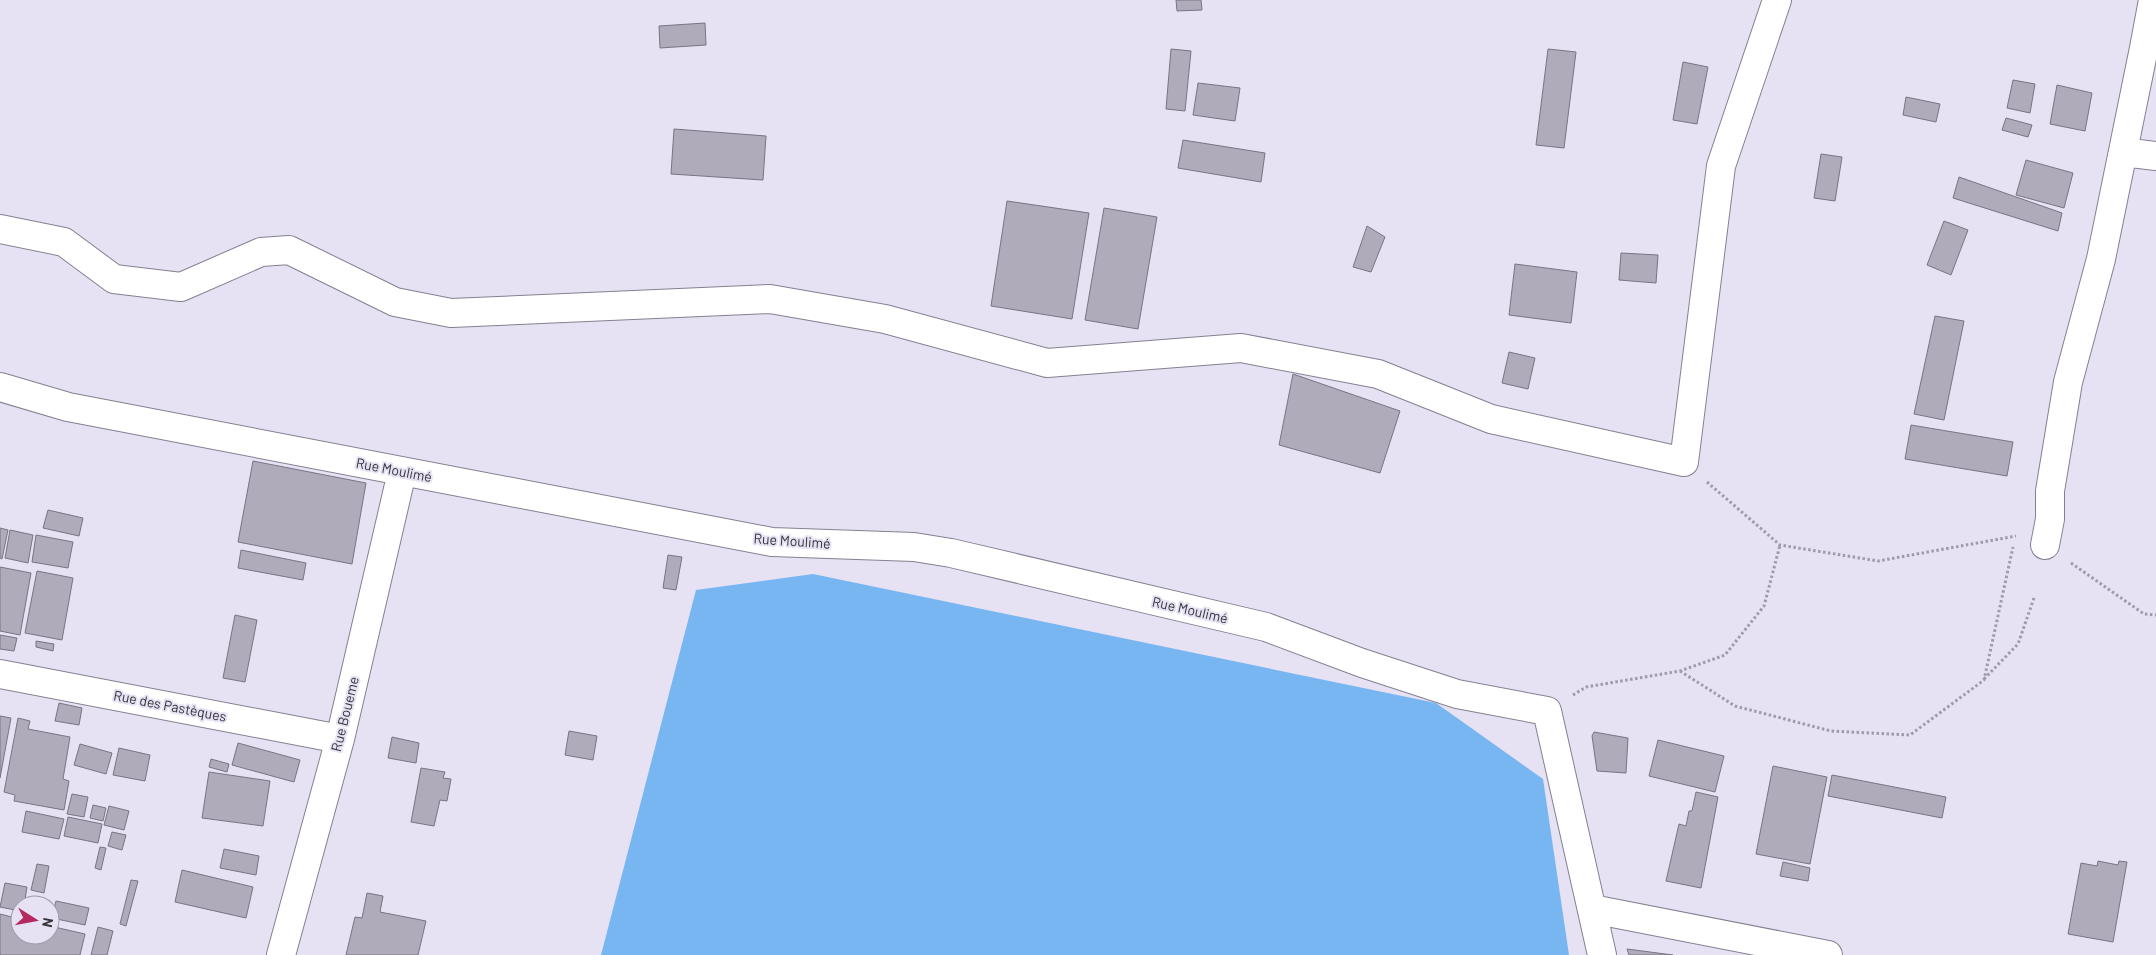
<svg xmlns="http://www.w3.org/2000/svg" width="2156" height="955" font-family="Barlow,sans-serif">
	<rect width="100%" height="100%" fill="#e6e2f3"/>
	<path fill="#78b6f2" d="M813,574l623,129 107,76 26,176h-968l95,-365z"/>
	<path fill="#afabbb" stroke="#787484" d="M1176,0h25l1,10 -25,1z
		M705,23l1,22 -46,3 -1,-22z
		M1171,49l20,2 -6,60 -19,-2z
		M1548,49l28,3 -12,96 -28,-3z
		M1683,62l25,5 -11,57 -24,-4z
		M2013,80l22,4 -5,29 -23,-5z
		M1198,83l42,5 -5,33 -42,-6z
		M2057,85l35,8 -7,38 -35,-7z
		M1906,97l34,7 -4,18 -33,-7z
		M2006,118l26,7 -4,12 -26,-7z
		M674,129l92,7 -3,44 -92,-6z
		M1183,140l82,13 -4,29 -83,-14z
		M1821,154l21,3 -7,44 -21,-3z
		M2026,160l47,13 -9,35 -48,-13z
		M1959,177l103,36 -4,18 -105,-33z
		M1007,201l82,12 -17,106 -81,-13z
		M1104,208l53,9 -19,112 -53,-9z
		M1944,221l24,9 -17,45 -24,-10z
		M1367,226l18,11 -14,35 -18,-5z
		M1621,253l37,2 -2,28 -37,-3z
		M1515,264l62,8 -6,51 -62,-8z
		M1935,316l29,5 -20,99 -30,-6z
		M1509,352l26,6 -7,31 -26,-6z
		M1293,374l107,37 -20,62 -101,-28z
		M1911,425l102,17 -6,34 -102,-17z
		M253,461l113,22 -14,81 -114,-22z
		M48,510l35,8 -4,18 -36,-8z
		M0,528l8,2 -6,29 -2,-1z
		M10,530l23,5 -5,28 -23,-5z
		M36,535l37,7 -5,26 -36,-6z
		M241,550l65,13 -3,17 -65,-12z
		M668,555l14,2 -6,33 -13,-2z
		M0,567l31,6 -11,62 -20,-4z
		M37,571l36,7 -11,62 -37,-7z
		M235,615l22,5 -12,62 -22,-4z
		M0,635l17,3 -3,13 -14,-2z
		M36,641l18,3 -1,7 -17,-4z
		M59,703l23,5 -3,17 -24,-4z
		M0,716l11,2 -11,60z
		M18,718l12,3 -2,8 42,8 -7,42 6,2 -5,29 -50,-9 1,-6 -11,-3z
		M569,731l28,5 -4,24 -28,-5z
		M1594,732l34,6 -2,35 -29,-2 -5,-35z
		M392,737l27,6 -3,20 -28,-5z
		M1658,740l66,16 -9,36 -66,-16z
		M238,743l62,17 -6,22 -62,-17z
		M80,744l32,9 -6,21 -32,-9z
		M119,748l31,7 -5,26 -32,-6z
		M211,759l18,5 -2,8 -18,-5z
		M1773,766l54,11 -17,87 -54,-10z
		M421,768l24,4 -2,6 8,1 -4,22 -7,-1 -6,26 -23,-4z
		M209,772l61,9 -7,45 -61,-8z
		M1832,775l114,22 -4,21 -114,-22z
		M1696,792l22,5 -17,91 -35,-7 13,-57 7,2 3,-15h3z
		M72,794l16,3 -4,20 -17,-3z
		M93,805l13,3 -3,13 -13,-3z
		M109,806l20,5 -5,19 -20,-5z
		M26,811l38,8 -5,20 -37,-7z
		M68,817l34,7 -4,19 -34,-7z
		M112,832l14,3 -4,15 -14,-4z
		M100,847l6,1 -5,22 -6,-2z
		M224,849l35,7 -3,19 -36,-7z
		M2098,861l20,4 1,-4 8,1 -14,80 -45,-8 13,-71 16,3z
		M1783,862l27,6 -2,13 -28,-5z
		M37,864l12,2 -5,27 -13,-3z
		M182,870l71,17 -7,31 -71,-16z
		M131,880l7,1 -12,45 -6,-2z
		M5,883l22,4 -3,18h-4v6l-20,-4z
		M367,893l16,3 -3,16 46,9 -8,34h-72l9,-38 7,1z
		M32,898l13,3 -1,4h-14z
		M56,901l33,7 -4,17 -33,-7z
		M0,914l20,5v16h30v-9l35,8 -5,21h-80z
		M98,927l15,4 -6,24h-16z
		M1627,949l46,6h-44z"/>
	<g fill="none" stroke-linecap="round" stroke-linejoin="round">
		<g stroke="#848090" stroke-width="30">
			<path id="minor" d="M2123,152l33,4
				M0,229l64,13 50,37 67,8 80,-35 28,-2 106,52 56,11 319,-14 115,20 162,44 194,-15 137,26 113,45 193,43 37,-296 56,-166
				M0,387l68,20 704,135 142,5 37,6 315,74 96,36 95,31 90,17 55,244
				M2045,545l5,-26v-28l18,-109 33,-123 43,-211 9,-48
				M0,674l340,65
				M1592,909l236,46
				M281,955l59,-216 62,-267"/>
		</g>
		<path stroke="#9d9ba8" stroke-width="3" stroke-dasharray="2.5 2.5" stroke-linecap="butt" d="M1707,482l73,63 98,16 138,-25
			M2071,563l73,51 12,1
			M1680,671l55,35 96,25 79,4 74,-55 29,-133
			M1984,679l34,-35 16,-46
			M1573,695l13,-8 94,-16 45,-16 39,-49 16,-61"/>
		<use href="#minor" stroke="#fff" stroke-width="28"/>
	</g>
	<g text-anchor="middle" stroke-width="4" stroke-linejoin="round" paint-order="stroke">
		<g font-size="14" fill="#34333a" stroke="#e6e2f3">
			<text transform="translate(394 470) rotate(11)" y="5">Rue Moulimé</text>
			<text transform="translate(792 541) rotate(4)" y="5">Rue Moulimé</text>
			<text transform="translate(1190 610) rotate(13)" y="5">Rue Moulimé</text>
			<text transform="translate(170 706) rotate(11)" y="5">Rue des Pastèques</text>
			<text transform="translate(345 714) rotate(-76)" y="5">Rue Boueme</text>
		</g>
	</g>
	<g transform="translate(35 920) rotate(101)"><circle r="24" fill="#e6e2f3" stroke="#9f9ca9"/>
	<path d="M0-4L9 19L0 12L-9 19Z" fill="#b52860"/>
	<text y="-8" font-size="14" font-weight="bold" text-anchor="middle" fill="#34333a">N</text>
	</g>
</svg>
